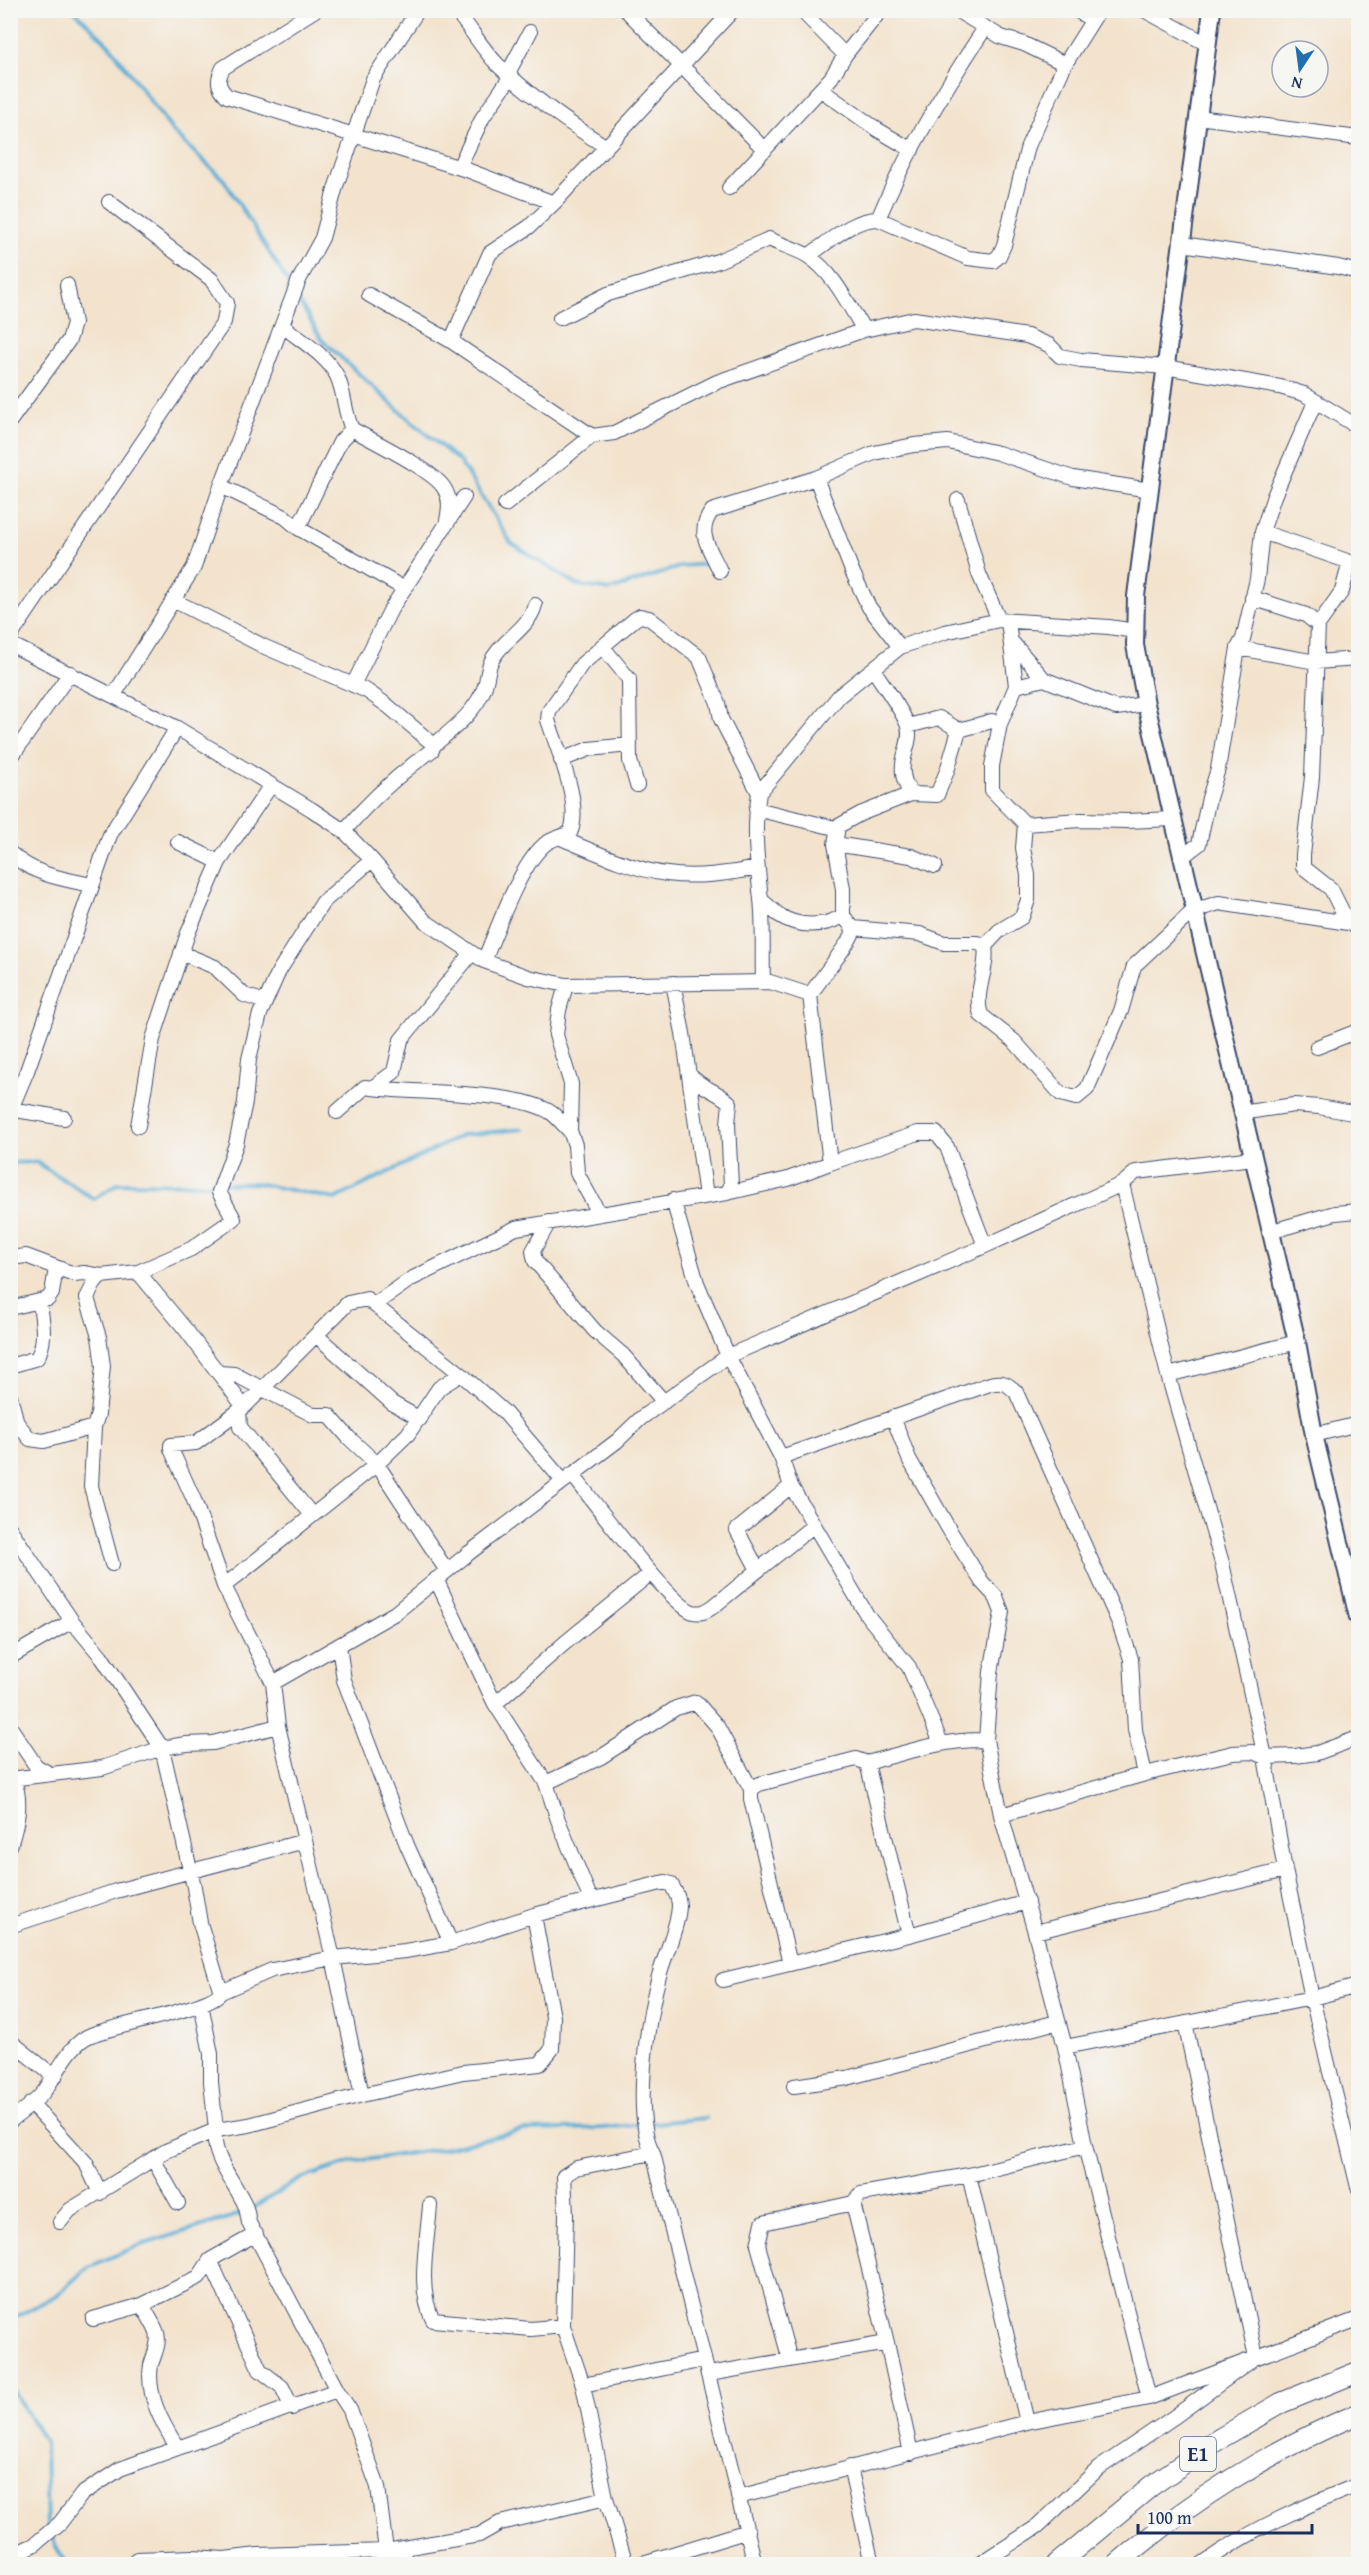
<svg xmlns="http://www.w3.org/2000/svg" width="1369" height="2575" font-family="'Gentium Book Plus',serif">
	<rect width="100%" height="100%" fill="#f6f6f2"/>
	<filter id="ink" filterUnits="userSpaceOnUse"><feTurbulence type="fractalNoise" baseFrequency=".0167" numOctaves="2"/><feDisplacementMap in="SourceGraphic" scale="12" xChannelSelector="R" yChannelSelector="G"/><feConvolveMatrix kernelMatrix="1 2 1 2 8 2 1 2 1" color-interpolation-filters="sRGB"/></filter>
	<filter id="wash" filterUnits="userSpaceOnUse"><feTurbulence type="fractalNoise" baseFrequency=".008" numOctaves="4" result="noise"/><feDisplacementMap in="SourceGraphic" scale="24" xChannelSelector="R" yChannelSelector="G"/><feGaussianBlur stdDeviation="1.35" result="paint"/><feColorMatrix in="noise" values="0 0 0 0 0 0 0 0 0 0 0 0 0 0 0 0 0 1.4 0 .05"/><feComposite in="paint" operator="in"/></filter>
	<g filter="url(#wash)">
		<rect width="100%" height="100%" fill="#f3e3cd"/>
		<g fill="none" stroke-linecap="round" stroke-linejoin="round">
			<path stroke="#5aadd5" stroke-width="4" d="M74,10l37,37 63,86 50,47 68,109
				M297,298l25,42 73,67 65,55 51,81 66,42 33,5 72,-24 27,-2
				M10,1163l26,-1 58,37 25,-16 98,1
				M225,1184l31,-1 79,16 128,-64 59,-6
				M251,2209l49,-30 51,-17 95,-14 78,-18 79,-2 103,-10
				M10,2320l47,-25 31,-28 50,-21 106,-33
				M10,2385l35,57 2,87
				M51,2536l14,28"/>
		</g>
	</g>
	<g filter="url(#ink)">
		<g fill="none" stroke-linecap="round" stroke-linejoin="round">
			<g stroke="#3b4a6f" stroke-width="16">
				<path id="minor" d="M315,10l-92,58c-6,12 -6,18 4,28l240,74 87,33
					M455,10c16,18 26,38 43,55 32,31 70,58 107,81
					M626,10l139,140
					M801,10l44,45
					M956,10l45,27 23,7 41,20
					M1076,10l16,10
					M1144,10l63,34
					M508,73l22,-41
					M821,90l57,40 34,20
					M1198,117l160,21
					M459,167l24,-50 28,-41
					M729,188l102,-110 14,-23 36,-45
					M878,219c28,-67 67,-131 107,-191
					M1182,244l156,23 20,5
					M808,256c21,-14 44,-37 70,-37l90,39 25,3 6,-5 5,-11 24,-99 37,-82 34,-54
					M369,295l82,46 141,95
					M560,318l48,-24 110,-33 51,-22c12,6 28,10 39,17 26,17 40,48 56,74
					M282,325c17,15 45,30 55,51 8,17 7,36 15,53 21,12 81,41 92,59 7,11 5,21 3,33
					M451,341l39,-88 39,-26 25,-24 179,-193
					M10,421l59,-81 5,-17 -7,-38
					M816,478l36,93 17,36 31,40
					M221,486l64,31 13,11 105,60
					M958,500l21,74 20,46
					M505,505l87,-69 22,-3 103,-51 147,-52 50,-11 113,17 22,9 11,11 21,4 84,7 115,20 24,7 54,33
					M298,528l42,-86 12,-13
					M1262,532l88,30 -8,29 -24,34 -6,152 -9,78v12l28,22 17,34
					M720,571c-10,-23 -25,-38 -8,-60l104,-33 58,-25 40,-8 34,-3 50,11 75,25 77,12
					M1252,598l54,17 12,10
					M173,600l92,47 102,44 21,15 46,39
					M1008,621l8,65 -16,38 -8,42v24l33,34 55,-4 47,1 45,-2
					M10,637l214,-315 3,-19 -16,-24 -102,-77
					M1011,641l33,38
					M10,644l167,84 134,81 33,22 28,29 53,61 59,40 44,16 38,8 204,-3 40,13 20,168 88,-30h18l11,14 38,99
					M602,646l27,33 1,82 7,24
					M1238,648l78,14 42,-3
					M873,669c9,14 30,42 35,57 6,22 -17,37 3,68
					M353,685l38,-76 73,-112
					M1016,686l28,-7 72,29 30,-4
					M114,695l80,-128 27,-81 78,-206 23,-42 14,-52 37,-107 45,-69
					M908,726l31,-8 20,12 33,-9 8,3
					M10,759l60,-86
					M561,760l28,-11 41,-4
					M756,809l79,19 25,-14 51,-20 26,1 10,-24 12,-41
					M344,831c26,-31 55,-57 88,-81l2,-5c19,-16 43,-34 51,-59 4,-14 2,-22 13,-35 13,-16 31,-25 37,-46
					M561,838c31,13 73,32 106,36 27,4 63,0 89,-6
					M178,842l41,20
					M835,844l76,12 24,10
					M10,853c24,22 52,26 82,32
					M1181,858l18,-14 10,-46 9,-29 20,-121 5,-9 14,-60 5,-47 12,-36 41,-94
					M761,900c7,5 12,11 18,15 19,13 45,12 64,1
					M853,928l67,6 24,9h34l7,3
					M985,946c4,24 -12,45 -4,69l33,26 47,53 15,4 11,-9 34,-78 13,-45 59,-55 26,-8 129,20 10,4
					M985,946l14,-15 23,-14 6,-17v-25l-5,-27 2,-24
					M181,953l34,14 29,28 21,7
					M484,961c13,-31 35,-94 60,-116 6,-6 18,-8 26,-12 13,-28 -13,-84 -22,-113l1,-9 33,-47 53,-45 5,-3 9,2 50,39 19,46 3,16 38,74
					M763,982c-1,-27 1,-56 -2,-83 -4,-36 -8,-71 -2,-106l80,-97 61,-49 45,-15 54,-12 110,7 26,4
					M673,983l10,50 23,163
					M566,985l-7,25 -3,25 15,49 -1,47 5,14 2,28 22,40
					M810,995c6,-10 43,-57 43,-63 0,-6 -6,-11 -10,-16v-27l-8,-45 3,-17
					M1317,1047l41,-16
					M689,1074c14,16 26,15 41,29l-2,20 3,63 -4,7
					M372,1088l22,-16 7,-32 71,-87
					M10,1109l54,9
					M11,1109l16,-38 83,-236 67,-107
					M337,1112l28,-25c45,7 151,3 185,25 7,4 13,13 20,19
					M1241,1113l53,-8 25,2 39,7
					M138,1126l15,-87 35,-106 31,-71 52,-77
					M1122,1184l46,191 54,188 43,194 20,113 27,128 46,189
					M673,1200l24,83 31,73 53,101 10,29 76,129 42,52 32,76
					M549,1222l-16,29 2,10 60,70 28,24 41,47
					M1269,1232l66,-19 23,-2
					M10,1258l16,-2 48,18 10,-1 17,3 37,-4 53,-23 43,-30 -15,-27 17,-48 9,-42 4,-43 11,-45 19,-43 44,-69 49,-42
					M138,1272l48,58 58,77
					M101,1276l-7,8 -7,14 12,39 4,29 -5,48 -4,13 -3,59 21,78
					M375,1304l36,-25 105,-51 211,-35 61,-14 42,-16
					M10,1308l38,-9 4,-6 4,-25
					M316,1335l76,68 28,16
					M10,1366l27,-8c10,-17 5,-37 3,-55
					M219,1373l15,1 79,41h16l20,23 28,26 70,107
					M1168,1375l129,-33
					M10,1396l7,27 13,16 14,2 50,-14
					M239,1411l1,16 72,88
					M893,1417l16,42 41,72 32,51 14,15 6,15 -11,60 -5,68 15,75 34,117 30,115 20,99 64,252
					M1314,1435l44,-11
					M781,1457l209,-73c12,-3 17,-1 26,8l103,231 12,36 4,71 10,44
					M572,1474c18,23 99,132 121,138 9,2 14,-1 21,-6l100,-81
					M10,1529l62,92 29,35 61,92 32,139 6,36 21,69c-11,17 -106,33 -130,43 -23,9 -34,41 -49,59 -9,10 -21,19 -32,27
					M758,1570l-21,-40 54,-44
					M436,1579l59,125 51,79 12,37 33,80
					M224,1586l153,-122 31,-30 31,-46 22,-14
					M339,1646l5,34 63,165 44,98
					M10,1657l62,-36
					M273,1683l-49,-97 -30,-86 -23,-51v-4l25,-2 48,-36 104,-104 19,-4 94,75 43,38 59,69
					M495,1704l71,-62 85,-69
					M10,1727l26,39 14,8
					M867,1763l42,172
					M10,1779l92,-11 60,-20 24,-4 27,-1 65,-17
					M546,1783l55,-26 75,-49 20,-6 21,24 34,63v10l39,165
					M751,1789l8,-5 97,-25 11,4c40,-11 78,-24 119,-23
					M1001,1815l144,-41 88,-21 20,-1 12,5 30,-1 22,-3 41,-15
					M305,1841l28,117 29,137
					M10,1846c7,-22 13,-45 3,-67
					M10,1926l106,-35 189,-50 -27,-115 -5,-43 122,-70 74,-60 148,-112 24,-23 87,-62 257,-110 137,-62 14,-12 117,-14
					M1035,1932l250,-62
					M723,1980l186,-45 118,-33
					M221,1992l51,-22 61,-12 72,-7 46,-8 83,-28 131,-33 6,2c4,7 8,14 8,21 0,19 -15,52 -20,71 -11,41 -27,140 -6,177l102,411
					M201,2004l10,50v28l5,48c-7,24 20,54 29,75 2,5 3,12 4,18l88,167 13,20 28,77 8,64
					M10,2041l45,36
					M1065,2047l247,-49 46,-12
					M794,2086l53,-8 210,-56
					M31,2103l55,60 14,30
					M153,2159l25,44
					M969,2175l58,247
					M853,2203l34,140 24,110
					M430,2205c-2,35 -14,82 3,115l98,9 32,-3
					M60,2222l10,-12 96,-59 50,-21 33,-5 113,-30 101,-23 77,-8 12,-15 1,-32 -19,-102
					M210,2260l50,110 22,17 10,21
					M142,2305c5,9 12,19 15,28 3,11 -3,21 -6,32 -5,30 11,58 26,82
					M93,2319l49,-14 57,-28 11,-17 46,-26
					M790,2360l-32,-115 5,-22 90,-20 8,-9 108,-19 116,-29
					M709,2374l178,-31
					M583,2385l121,-25
					M850,2467l22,97
					M738,2497l289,-75 122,-24 209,-79
					M403,2548l3,16
					M10,2556l24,-11 26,-22 22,-29 38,-25 217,-79
					M137,2559l56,-2 31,2 34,-4 128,-4 93,-16 21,-12 106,-25
					M626,2564l-20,-66 -23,-113 -20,-59 3,-111 -2,-39 12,-8 77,-15
					M640,2564l108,-33
					M980,2564l58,-38 61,-58 75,-51 82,-60 -71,-334
					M1202,2564c48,-34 102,-58 156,-79"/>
			</g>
			<g stroke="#3b4a6f" stroke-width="20">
				<path id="major" d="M1212,10l-76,586 -1,49 11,59 151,638 17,93 44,182"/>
			</g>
			<g stroke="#3b4a6f" stroke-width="22">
				<path id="highway" d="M1057,2564l94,-78 68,-47 62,-36 77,-31
					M1117,2564c75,-64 150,-112 241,-150"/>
			</g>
			<use href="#minor" stroke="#fff" stroke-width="14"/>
			<use href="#major" stroke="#fff" stroke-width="16"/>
			<use href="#highway" stroke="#fff" stroke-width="20"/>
		</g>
	</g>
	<g text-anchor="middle" stroke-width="4.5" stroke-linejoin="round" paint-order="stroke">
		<rect fill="#f6f6f2" stroke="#5d6b8a" stroke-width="1.5" x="1180" y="2437" width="36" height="34" rx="4.5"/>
		<g font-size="20" font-weight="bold" fill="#1b2f5e">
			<text x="1198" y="2461">E1</text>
		</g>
	</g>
	<rect width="1369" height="2575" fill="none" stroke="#f6f6f2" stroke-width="36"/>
	<g transform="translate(1300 69) rotate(193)"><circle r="28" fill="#f6f6f2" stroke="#9ea6b7" stroke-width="1.5"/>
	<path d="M0-4.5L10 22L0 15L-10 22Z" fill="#1f6fb2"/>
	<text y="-9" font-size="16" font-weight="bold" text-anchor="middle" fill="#1b2f5e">N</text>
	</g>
	<path d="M1138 2524v9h174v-9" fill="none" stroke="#1b2f5e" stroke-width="3"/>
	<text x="1147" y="2524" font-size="18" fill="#1b2f5e" stroke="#f6f6f2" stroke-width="4.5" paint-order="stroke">100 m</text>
</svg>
